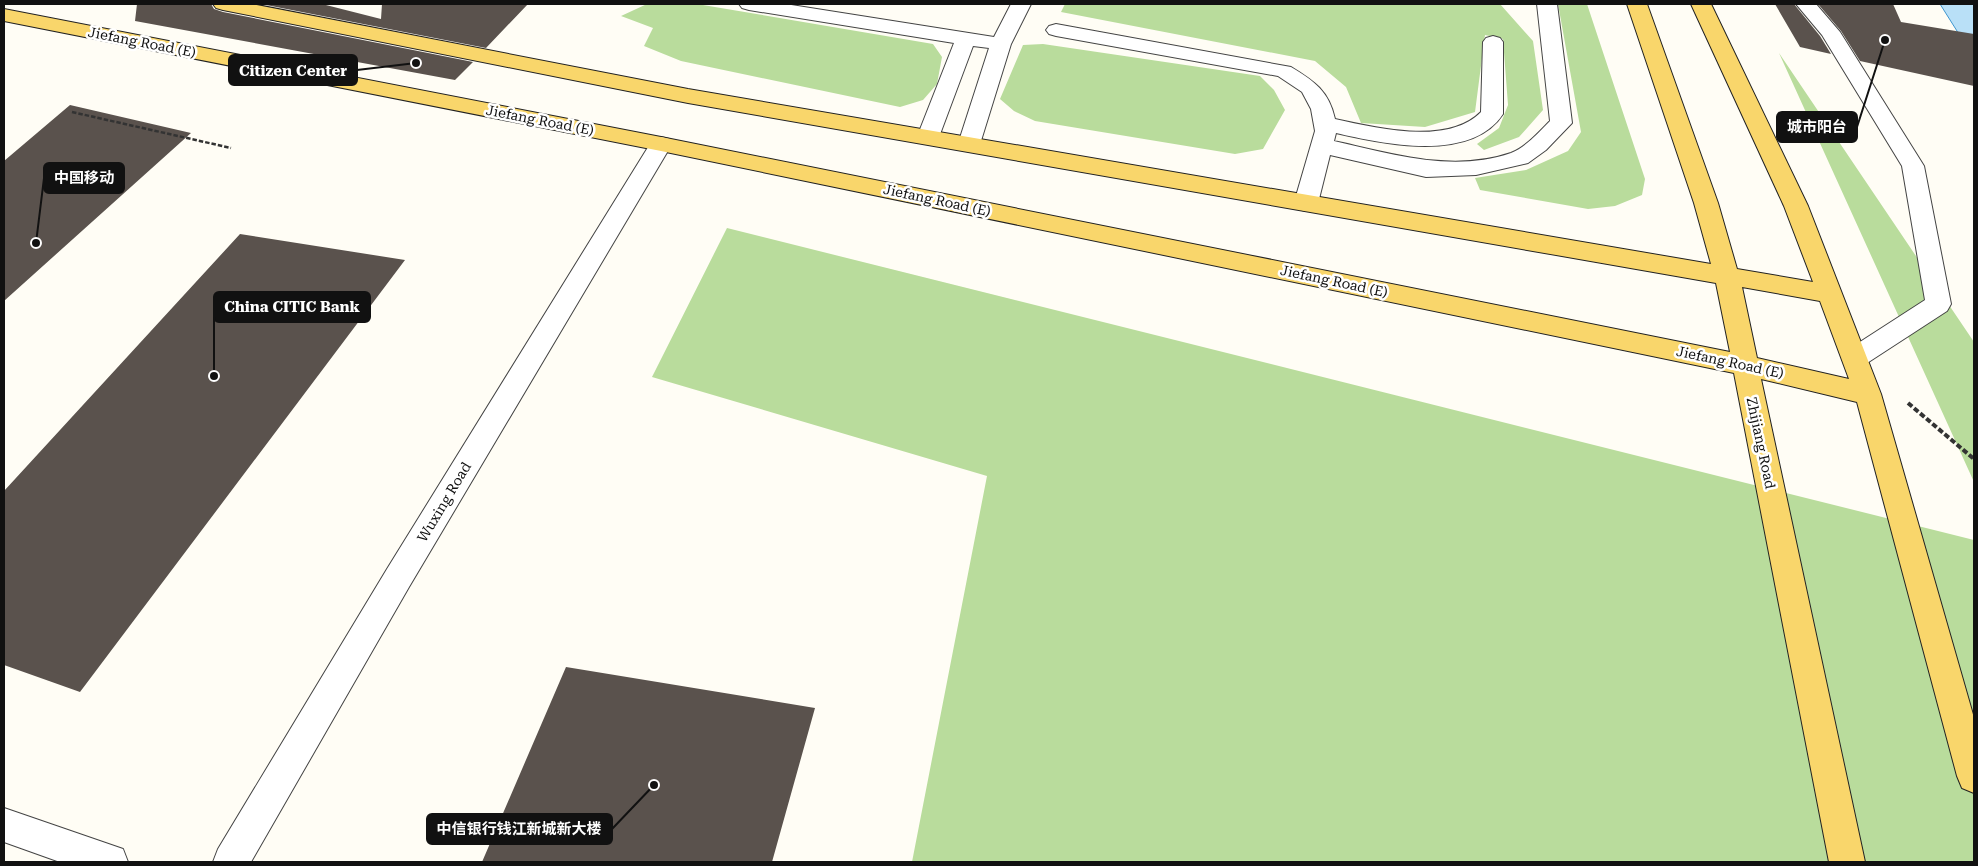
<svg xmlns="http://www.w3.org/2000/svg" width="1978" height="866" font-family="'Roboto Serif','Noto Sans SC',serif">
	<rect width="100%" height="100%" fill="#fffdf5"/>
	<path fill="#b9dc9c" d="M647,4h50l236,40 9,13 -5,27 -14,16 -23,7 -219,-46 -37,-15 9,-18 -32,-12z
		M1065,4h435l33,37 10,69 -24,27 -35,13 -7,-6 22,-16 9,-23 -5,-66 -18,-4 -10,77 -50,15 -64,-4 -15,-36 -31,-26 -254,-49z
		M1558,4h29l58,175 -3,16 -27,11 -27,3 -108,-19 -5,-12 51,-8 42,-19 13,-19z
		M1043,44l217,32 14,14 11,20 -22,39 -28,5 -200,-33 -21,-10 -14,-12 23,-54z
		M1779,53l195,289v140z
		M727,228l1247,312v322h-1062l75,-386 -335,-99z"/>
	<path fill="#b9e0f7" stroke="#3f96cf" d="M1940,4h34v54z"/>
	<path fill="#5a524d" d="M137,4h74l3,5 9,3 250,50 -18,18 -320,-59z
		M261,4h61l59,15 1,-15h146l-42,44z
		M1775,4h19l26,32 11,18 -31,-7z
		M1818,4h75l8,18 73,12v52l-114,-25 -19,-30z
		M70,105l121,28 -187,168v-140z
		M240,234l165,26 -325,432 -76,-27v-174z
		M566,667l249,41 -43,154h-290z"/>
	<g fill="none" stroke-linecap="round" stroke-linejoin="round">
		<g stroke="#444" stroke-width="2">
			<path id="minor" d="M739,4h46l209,33 17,-33h20l-20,40 -31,100 -3,5 -8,2 -8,-2 -3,-5 31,-96 -16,-2 -34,91 -3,5 -8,2 -8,-2 -3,-5 37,-94 -205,-33 -7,-2z
				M1537,4h20l15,119 -26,27 -18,13 -52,12 -50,2 -96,-22 -12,48 -4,6 -8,2 -8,-2 -4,-6 21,-72 -4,-22 -9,-17 -24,-16 -222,-40 -7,-2 -3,-4 3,-4 7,-2 235,43c23,14 38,24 44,52 42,9 112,27 146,-7l2,-70 3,-4 7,-2 7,2 3,4v72c-32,49 -120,30 -167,19l-2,8c58,13 119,32 177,12 15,-6 28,-21 39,-32z
				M1796,4h20l24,28 84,134 27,138 -4,7 -83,54 -9,3 -9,-3 -4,-7 4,-7 79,-51 -23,-134 -80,-131z
				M661,137l8,2 3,5 -263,443 -158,275h-38l5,-13 169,-280 263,-425 3,-5z
				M4,808l119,41 5,13h-68l-56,-20z"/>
		</g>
		<g stroke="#222" stroke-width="2">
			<path id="major" d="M213,4h39l436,85 1023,175 -17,-61 -67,-199h20l71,199 19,66 76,13 -29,-76 -93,-202h20l97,202 73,188 93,324v75l-12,-5 -5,-12 -100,-374 -96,-23 104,483h-36l-95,-489 -1073,-222 -657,-130v-12l657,128 1069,215 -14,-69 -1028,-180 -465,-93 -7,-2zM1742,287l78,14 29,78 -92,-21z"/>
		</g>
		<path stroke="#333" stroke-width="2.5" stroke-dasharray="4.5 2" stroke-linecap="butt" d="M72,112l159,36"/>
		<path stroke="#333" stroke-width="4" stroke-dasharray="5.5 2.5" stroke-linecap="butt" d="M1908,403l66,56"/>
		<use href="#minor" fill="#fff" fill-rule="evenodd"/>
		<use href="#major" fill="#f9d66b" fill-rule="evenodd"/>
	</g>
	<g text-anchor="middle" stroke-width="5" stroke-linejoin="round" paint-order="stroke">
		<g font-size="14" fill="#111" stroke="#fff">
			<text transform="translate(142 42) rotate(11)" y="5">Jiefang Road (E)</text>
			<text transform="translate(540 120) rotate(11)" y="5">Jiefang Road (E)</text>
			<text transform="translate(937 200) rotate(12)" y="5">Jiefang Road (E)</text>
			<text transform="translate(1334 281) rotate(12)" y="5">Jiefang Road (E)</text>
			<text transform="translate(1730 362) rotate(12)" y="5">Jiefang Road (E)</text>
			<text transform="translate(1761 443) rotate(78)" y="5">Zhijiang Road</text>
			<text transform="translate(444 502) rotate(-59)" y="5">Wuxing Road</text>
		</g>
	</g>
	<path fill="none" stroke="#111" stroke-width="2" d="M416 63L357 70M1885 40L1857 127M36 243L44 178M214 376L214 307M654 785L612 829"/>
	<g fill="#111" stroke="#fff" stroke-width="2">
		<circle cx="416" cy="63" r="5"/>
		<circle cx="1885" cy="40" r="5"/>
		<circle cx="36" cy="243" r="5"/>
		<circle cx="214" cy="376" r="5"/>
		<circle cx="654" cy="785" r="5"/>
	</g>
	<g fill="#111" stroke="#111" stroke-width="2">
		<rect x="229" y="55" width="128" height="30" rx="5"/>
		<rect x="1777" y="112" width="80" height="30" rx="5"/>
		<rect x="44" y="163" width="80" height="30" rx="5"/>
		<rect x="214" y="292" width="156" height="30" rx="5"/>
		<rect x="427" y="814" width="185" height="30" rx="5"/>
	</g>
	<g font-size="15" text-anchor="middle" font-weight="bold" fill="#fff">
		<text x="293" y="76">Citizen Center</text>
		<text x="1817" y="132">城市阳台</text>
		<text x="84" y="183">中国移动</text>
		<text x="292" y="312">China CITIC Bank</text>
		<text x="519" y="834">中信银行钱江新城新大楼</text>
	</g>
	<rect width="1978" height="866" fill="none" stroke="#111111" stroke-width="10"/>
</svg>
